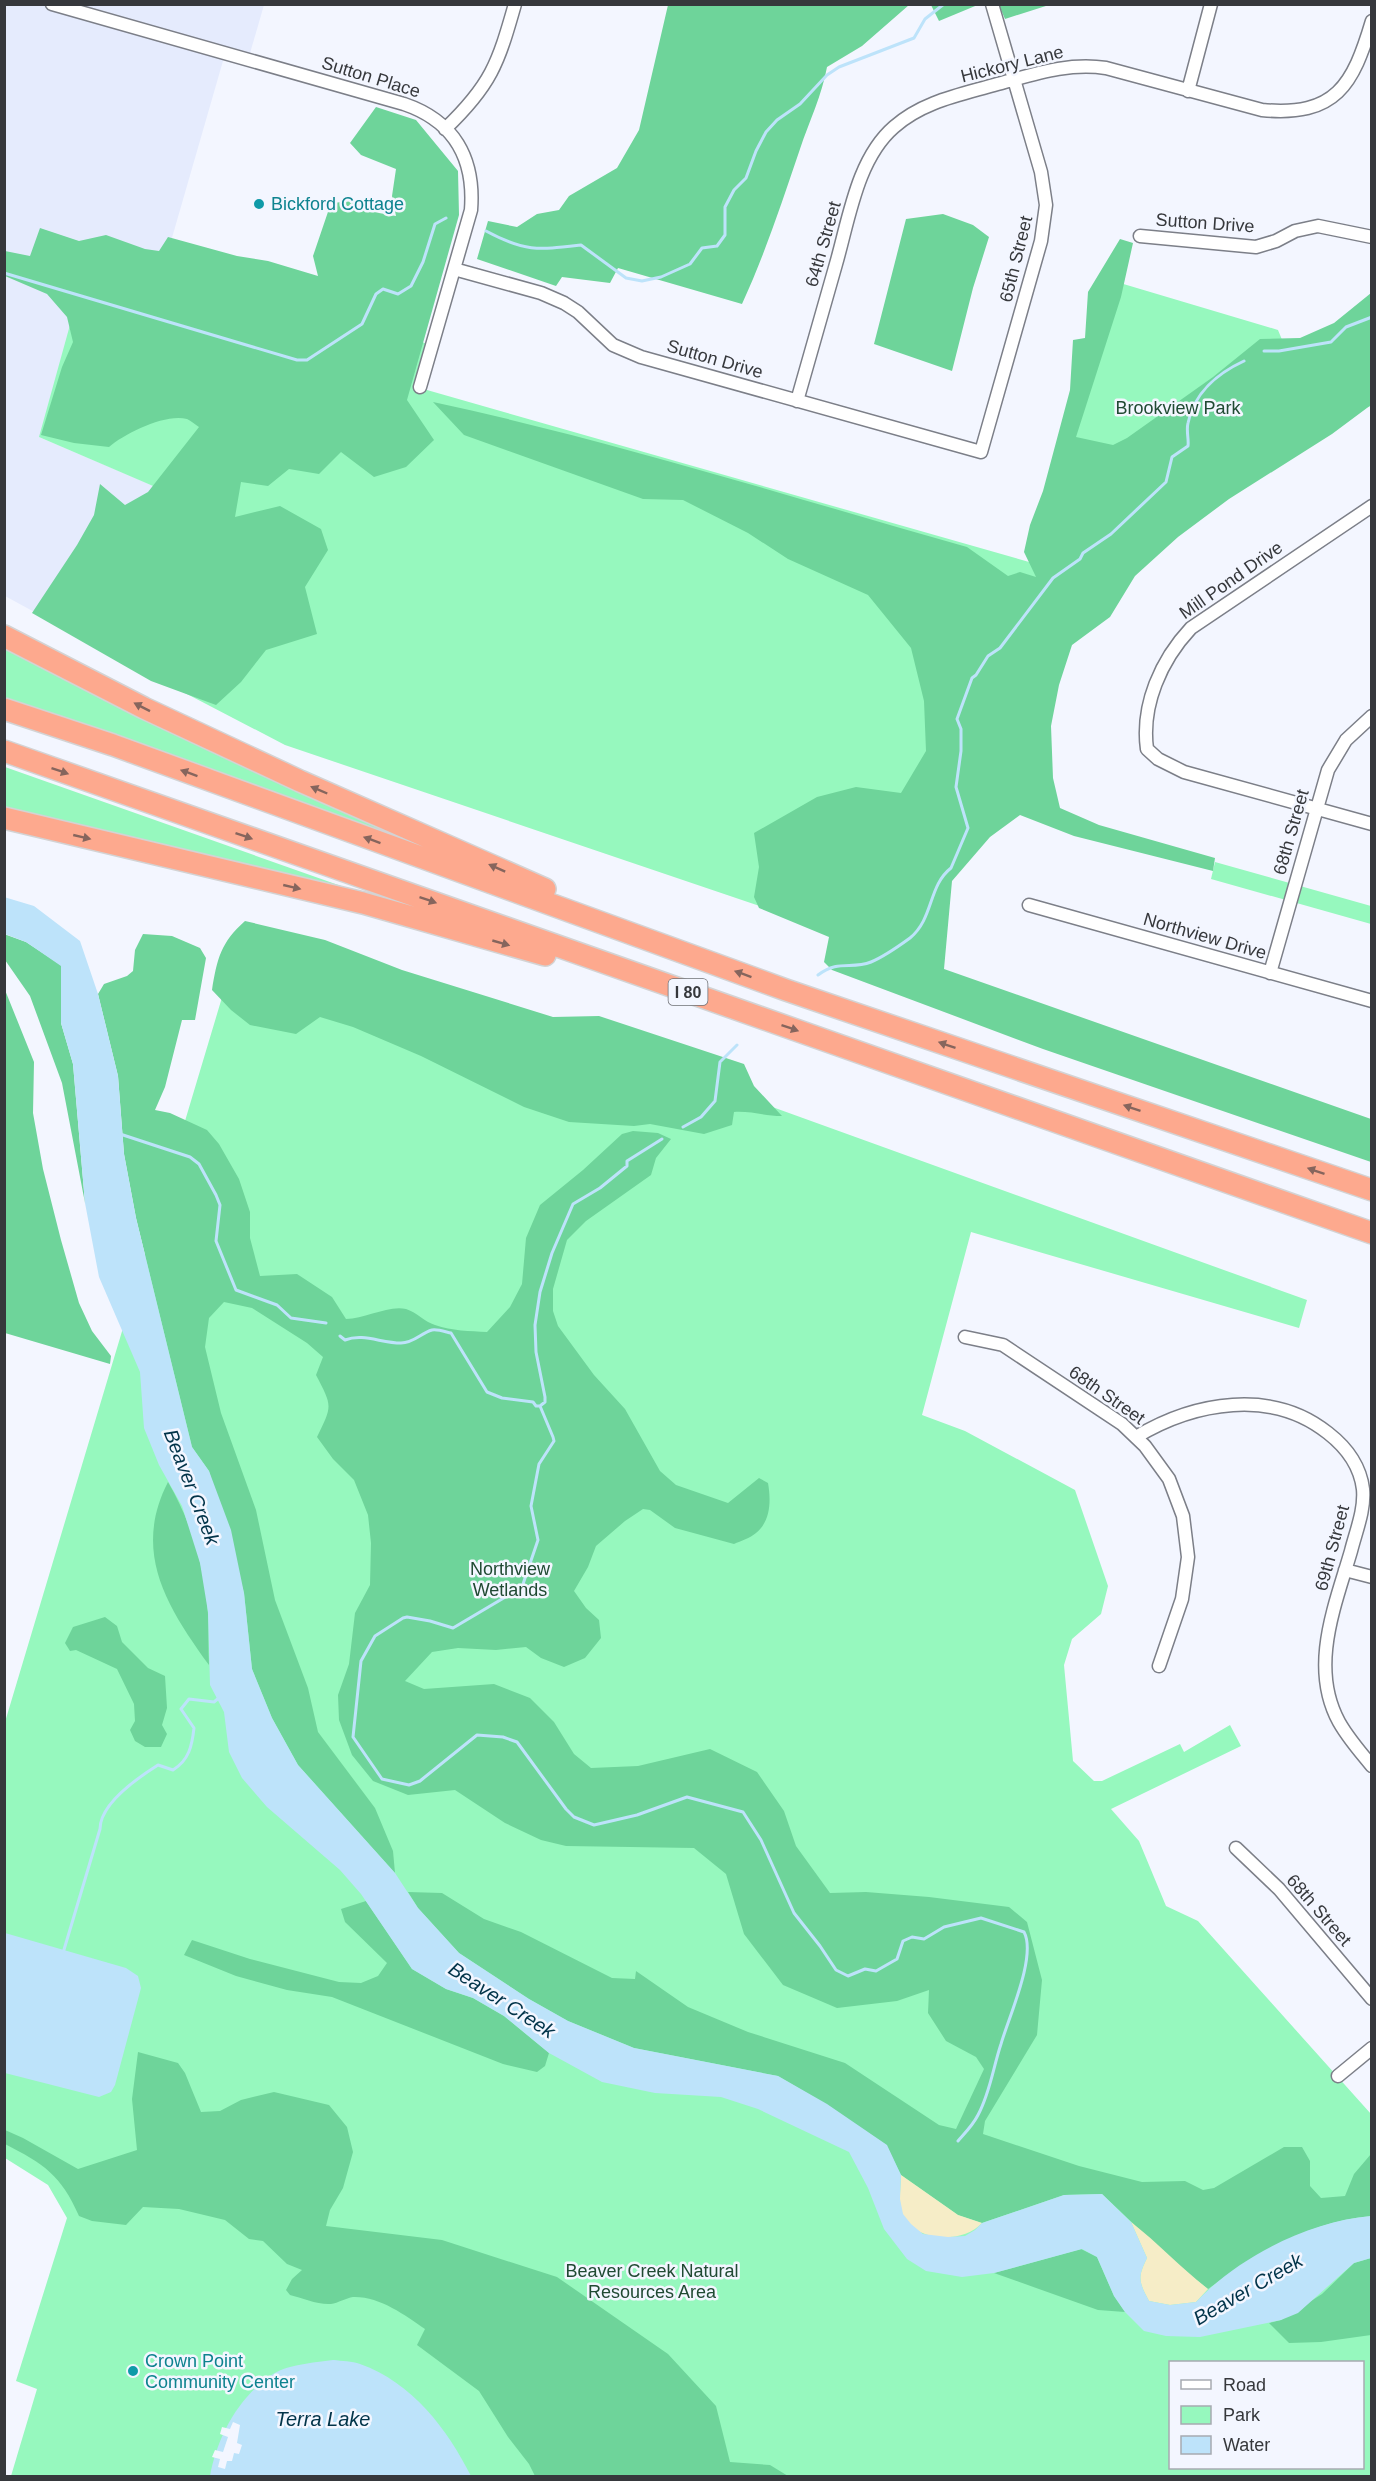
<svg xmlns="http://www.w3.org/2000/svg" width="1376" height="2481" font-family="Helvetica,sans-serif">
	<rect width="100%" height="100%" fill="#f3f6ff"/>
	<path fill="#e5ebfd" d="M4,5h260l-16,55 -23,-6 -62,215 -124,168 150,64 -50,168 -134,-73z"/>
	<path fill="#96f8be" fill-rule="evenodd" d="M91,249l341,96 -12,43 609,174 81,-282 168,50 7,17 86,-24v83l-6,2 -40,21 -241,169 -122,198 -46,163 -631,-214 -146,-76 49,-168 -149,-64z
		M5,646l384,183 -2,4 -382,-135z
		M5,767l356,126 -356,-85z
		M1215,862l156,44v18l-160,-45z
		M241,934l340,104 726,262 -8,28 -328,-96 -49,183 43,16 110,59 33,96 -7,28 -29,25 -8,26 9,96 21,20h8l78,-37 4,8 46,-27 11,21 -130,63 28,32 27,65 32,15 173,193v362h-1360l26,-87 -21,-8 51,-163 -19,-33 -43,-27v-436zM1170,2362h192v106h-192z"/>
	<path fill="#6ed49a" d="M980,4l-41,17 -8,-16v-1z
		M668,5h241l-47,41 -35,21c-5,28 -18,55 -27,82 -18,53 -35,105 -58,155l-124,-36 -8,15 -48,-6 -6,9 -79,-27 11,-38 29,6 20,-13 22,-4 10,-14 48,-28 22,-38z
		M999,5h50l-44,14z
		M376,107l40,13 42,51 1,44 -52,185 27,40 -28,27 -32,10 -33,-25 -22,22 -30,-5 -21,17 -27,-4 -6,35 45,-11 41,23 7,21 -23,37 12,47 -51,16 -25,32 -25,23 -65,-24 -119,-68 45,-68 17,-30 6,-31 25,21 23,-13 51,-65c-3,-2 -8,-6 -12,-8 -21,-6 -62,14 -78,28l-35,-4 -33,-8 21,-68 11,-25 -6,-25 -20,-23 -42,-18v-25l25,5 10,-28 39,13 27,-6 39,14 14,2 9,-14 69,19 31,5 50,15 -5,-20 18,-53 24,-2 24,12 17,3 -4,-20 4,-27 -35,-14 -11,-12z
		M943,214l30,11 16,12 -16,51 -21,83 -78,-27 32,-125z
		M1120,239l13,4 -12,54 -45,140 37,8 14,-7 86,-61 47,-38 40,-1 34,-15 37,-30v112l-39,29 -103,65 -51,38 -43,39 -25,41 -38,28 -13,40 -8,41 2,52 7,30 39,17 116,33 -2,13 -139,-35 -54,-21 -30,22 -38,44 -8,88 427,150v43l-328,-113 -211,-79 -8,-8 5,-25 -70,-29 -5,-11 5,-30 -5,-34 63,-36 39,-10 45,6 25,-42 -2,-50 -13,-53 -43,-53 -80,-36 -40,-26 -65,-33 -40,-1 -179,-64 -31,-33c181,39 357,95 534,145l41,29 12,-4 16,5 -12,-25 6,-27 13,-34 27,-101 3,-50 12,-2 3,-46z
		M245,921l80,19 77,30 151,47 46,-1 145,48 10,22 28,30c-17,0 -31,-5 -48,-4l-2,13 -28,9 -54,-10 -16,2 -65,-4 -45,-15 -103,-51 -68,-29 -33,-10 -24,17 -46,-9 -19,-15 -19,-20c5,-31 9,-48 33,-69z
		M4,934l22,8 35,23v58l12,41 12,139 -23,-120 -32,-87 -25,-36z
		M143,934l29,2 28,12 6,10 -11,62h-13l-17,67 -10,23 15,3 37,17 12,14 20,35 11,33v26l10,38 37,-2 35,23 14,22c19,0 42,-14 60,-10 10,3 19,13 29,16 17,6 35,6 52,7l23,-25 12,-23 4,-46 14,-33 43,-35 39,-36 11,-3 25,2 13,6 -15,19 -5,17 -65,46 -19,19 -14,49v22l5,15 36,49 31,34 35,62 16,14 52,18 31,-25 9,5c3,17 3,38 -12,50 -6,5 -15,8 -22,11l-59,-16 -25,-18 -7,-1 -18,12 -29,25 -8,21 -14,24 12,17 13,12 2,18 -16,20 -21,9 -23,-9 -15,-11 -30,3 -38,-2 -26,4 -27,29 19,8 70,-5 36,14 24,24 20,32 17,14 47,-2 72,-17 47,23 27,39 12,35 34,47 36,-1 63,5 80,10 18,15 15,58 -5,55 -52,86 -2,13 96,32 63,16 43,-1 18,9 11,-2 70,-41h18l8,14v25l11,12 24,-2 9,-22 17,-20v62c-64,6 -112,37 -163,73 -38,-29 -72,-63 -106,-95l-38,1 -82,28 -24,-8 -57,-40 -15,-30 -59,-40 -49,-29 -144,-28 -66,-27 -39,-22 -70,-46 -41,-45 -10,-16 34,1 42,26 37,13 91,46 23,1 1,-8 52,36 60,25 97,31 94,62 17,4 28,-60 -8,-12 -30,-16 -18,-28 1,-23 -32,11 -60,7 -54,-23 -39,-51 -18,-60 -32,-26 -128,-2 -25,-6 -36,-17 -50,-33 -47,5 -35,-14 -21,-26 -13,-35 -1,-25 11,-31 6,-51 15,-28 1,-42 -3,-28 -14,-35 -21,-21 -16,-22c16,-32 15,-31 -1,-62l7,-18 -16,-14 -55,-35 -28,-6 -15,16 -4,29 16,66 35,97 19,90 33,88 10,44 57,76 18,43 2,22 -97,-108 -26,-47 -20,-49 -8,-76 -35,-122 -17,-24 -56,-229 -12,-64 -6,-78 -20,-82 6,-10 23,-8 6,-5 2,-21z
		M5,990l29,72 -1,51 10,56 18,71 18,63 13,28 19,25 -1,8 -105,-31z
		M168,1482c23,39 37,86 40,132 1,17 0,34 1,51 -42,-58 -77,-113 -41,-183z
		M105,1617l12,9 5,16 26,26 17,8 2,32 -5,17 5,9 -6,13h-16l-10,-6 -5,-11 5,-9 -1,-17 -17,-35 -41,-19 -6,1 -5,-8 8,-16z
		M366,1901l46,68 34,20 27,9 31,18 45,37 -4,13 -8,6 -34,-8 -171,-67 -45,-7 -51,-14 -52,-21 8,-15 58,19 89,23 22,1 17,-7 9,-13 -42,-41 -4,-13z
		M138,2052l40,11 7,10 16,39 19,-1 21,-11 33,-8 55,13 18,22 6,25 -10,36 -13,22 -4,16 116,14 115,37 111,77 48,52 14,56 40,3 18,11h-253l-6,-12 -21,-27 -29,-46 -62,-46 8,-16c-20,-14 -46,-33 -72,-32 -7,1 -15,6 -22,7 -13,1 -29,-6 -41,-9l-4,-5 6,-11 10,-9 -15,-6 -24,-23 -14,-2 -24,-19 -46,-11 -36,-2 -17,18 -34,-4 -13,-5c-18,-41 -35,-52 -74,-72v-14l18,8 55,31 59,-19 -5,-51z
		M1081,2249l16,8 17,39 11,16 -27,-2 -104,-37z
		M1371,2258v77l-50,7 -32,1 -20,-20 12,-3 41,-26 32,-31z"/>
	<path fill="#f6edc7" d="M901,2175l57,40 24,8c-19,21 -68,20 -80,-10 -4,-11 -1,-26 -1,-38z
		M1131,2222c27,21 50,46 77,67l-12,13 -26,3 -21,-4c-10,-19 -12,-23 -2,-43z"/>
	<path fill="#bde3fa" d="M4,897l30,9 46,35 18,53 20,82 6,78 12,64 56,229 17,24 22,59 13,63 8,76 20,49 26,47 97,108 23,35 41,45 70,46 39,22 66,27 144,28 49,28 60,41 14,30 -1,24 3,15 8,10 12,10 25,3 17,-1 10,-6 7,-7 82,-28 38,-1 29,28 16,36c-10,20 -8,24 2,43l21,4 26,-3c42,-45 114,-81 175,-86v42l-17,5 -56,50 -17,7 -81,17 -34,-1 -22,-5 -19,-19 -11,-16 -17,-39 -15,-8 -88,24 -32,4 -36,-6 -19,-12 -23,-30 -16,-41 -19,-36 -91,-43 -37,-12 -66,-4 -53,-11 -53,-29 -45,-37 -31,-18 -27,-9 -34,-20 -51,-75 -21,-24 -73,-63 -25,-29 -13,-26 -5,-40 -14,-27 -2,-73 -8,-49 -18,-57 -23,-41 -15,-37 -4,-56 -41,-95 -14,-74 -12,-139 -12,-41v-57l-35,-24 -21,-8z
		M5,1933l121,35 12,8 3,12 -26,97 -4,7 -12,5 -94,-24z
		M333,2360c9,1 19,1 27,4 53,19 87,65 111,112h-261c7,-38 27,-77 60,-100 17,-12 43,-13 63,-16z"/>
	<path fill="#f3f6ff" d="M233,2422l7,3 -3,18 5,2 -3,9 -5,-1 -2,8h-5l-2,8 -7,-2 2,-8 -8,-2 3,-7 8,2 5,-15 -8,-3 2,-7 8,2z"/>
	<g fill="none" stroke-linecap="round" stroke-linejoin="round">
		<path stroke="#bde3fa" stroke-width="3" d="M486,231c39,21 52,19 95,14l45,33 16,3 19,-4 29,-13 12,-16 15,-2 8,-11v-28l9,-17 12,-12 10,-27 10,-19 11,-12 23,-16 27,-29 12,-8 75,-29 11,-19 19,-15
			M4,273l293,87h10l55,-36 14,-30 7,-5 15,5 13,-8 12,-24 12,-38 11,-6
			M1264,351h15l52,-9 15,-15 26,-10
			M818,975c21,-16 33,-5 53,-13 12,-5 28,-16 39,-24 24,-20 18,-52 41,-70l17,-40 -12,-41 5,-36v-22l-4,-10 15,-41 4,-3 12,-19 12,-8 53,-70 27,-19 3,-6 28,-19 55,-52 6,-25 16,-11c1,-7 -2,-15 0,-23 6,-30 30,-50 56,-62
			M683,1127l18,-10 14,-16 5,-39 17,-17
			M120,1134l70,23 9,7 17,31 4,10 -4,36 20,49 41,15 14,13 35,5
			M340,1336l5,4c18,-7 36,3 56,3 13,0 20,-10 31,-13 6,-1 14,2 19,3l36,59 15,6 31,4 3,4h4l13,31 1,4 -15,23 -8,42 7,34 -16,47 -69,41 -23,-7 -23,-4 -4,1 -28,18 -14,25 -8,76 29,42 27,6 11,-4 57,-46 26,2 14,5 49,67 8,8 20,8 43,-10 50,-18 56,15 18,28 33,73 26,33 16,24 12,6 17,-7 11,2 21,-12 6,-18 9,-4 12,2 20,-12 37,-9 43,14c13,24 -16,87 -23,112 -8,24 -11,49 -23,71 -5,10 -13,18 -20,26
			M540,1406l5,-4v-5l-9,-45 -1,-27 5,-33 12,-39 21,-49 27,-16 27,-22v-5l35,-22
			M63,1953l37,-124c0,-25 39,-52 58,-64l15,5c16,-10 19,-24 21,-42l-13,-19 8,-10 25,3 6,-5"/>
		<g stroke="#7c7f88" stroke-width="15">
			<path id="minor" d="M52,4l352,100c50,17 71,54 67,106l-51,177
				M1188,91l23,-87
				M445,129c46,-44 53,-65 70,-125
				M1140,236l116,11 20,-6 19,-10 23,-5 54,11
				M454,269l87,24 23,10 14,9 35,33 28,12 340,95 60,-211 5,-36 -5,-33 -49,-168
				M797,401c13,-46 26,-91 39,-137 13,-45 21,-105 58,-137 28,-25 65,-32 100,-42 38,-10 73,-23 112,-17l156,42c74,7 91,-25 110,-89
				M1372,506l-181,122c-30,32 -50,77 -44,121l11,10 26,13 188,52
				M1029,905l343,96
				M1270,973l58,-203 18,-30 26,-24
				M965,1337l38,8 119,79 23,22 24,33 14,37 5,41 -6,42 -23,67
				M1136,1437c58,-35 136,-49 192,-4 18,14 32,32 35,56 2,21 -7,42 -12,62 -16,55 -42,116 -12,171 9,16 21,30 33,44
				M1345,1570l27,7
				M1236,1848l43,41 93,110
				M1338,2076l34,-28"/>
		</g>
		<g stroke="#d3d3d4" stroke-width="24">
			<path id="motorway" d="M4,636l140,72 156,73 245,108
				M4,709l109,36 673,245 586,200
				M4,751l1368,482
				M4,818l359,85 182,52"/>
		</g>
		<use href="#minor" stroke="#fff" stroke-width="12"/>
		<use href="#motorway" stroke="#fda98e" stroke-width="21"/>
	</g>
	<defs><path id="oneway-solid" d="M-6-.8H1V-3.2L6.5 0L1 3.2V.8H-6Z" transform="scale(1.5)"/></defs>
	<g fill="#86655d">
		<use href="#oneway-solid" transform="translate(142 707) rotate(-153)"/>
		<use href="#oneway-solid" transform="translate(60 771) rotate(19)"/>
		<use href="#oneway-solid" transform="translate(189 773) rotate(-160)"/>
		<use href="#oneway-solid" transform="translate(319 790) rotate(-157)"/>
		<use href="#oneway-solid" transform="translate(244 836) rotate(19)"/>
		<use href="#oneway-solid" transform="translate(82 837) rotate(13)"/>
		<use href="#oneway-solid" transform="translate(372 840) rotate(-160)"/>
		<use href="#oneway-solid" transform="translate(497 868) rotate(-156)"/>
		<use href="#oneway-solid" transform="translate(292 887) rotate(13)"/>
		<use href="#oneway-solid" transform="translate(428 900) rotate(19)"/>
		<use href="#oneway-solid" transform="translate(501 943) rotate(16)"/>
		<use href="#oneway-solid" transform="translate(743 974) rotate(-160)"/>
		<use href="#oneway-solid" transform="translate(790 1028) rotate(19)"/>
		<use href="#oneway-solid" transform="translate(947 1045) rotate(-161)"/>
		<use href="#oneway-solid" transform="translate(1132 1108) rotate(-161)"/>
		<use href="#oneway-solid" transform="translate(1316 1171) rotate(-161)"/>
	</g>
	<g fill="#0f9aa8" stroke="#f3f6ff" stroke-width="2">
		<circle cx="259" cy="204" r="6"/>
		<circle cx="133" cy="2371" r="6"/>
	</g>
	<g text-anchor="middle" stroke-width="5" stroke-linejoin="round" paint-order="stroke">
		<rect fill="#f3f6ff" stroke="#6f7176" stroke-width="1.5" x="668.5" y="979" width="39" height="26" rx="4.5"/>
		<g font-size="16" font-weight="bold" fill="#36383c">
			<text x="688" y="998">I 80</text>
		</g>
		<g font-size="18" fill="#36383c" stroke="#f3f6ff">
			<text transform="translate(1012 64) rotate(-14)" y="6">Hickory Lane</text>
			<text transform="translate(371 77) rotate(17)" y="6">Sutton Place</text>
			<text transform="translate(1205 223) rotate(4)" y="6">Sutton Drive</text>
			<text transform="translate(823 244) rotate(-74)" y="6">64th Street</text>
			<text transform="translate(1016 259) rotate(-76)" y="6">65th Street</text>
			<text transform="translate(715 359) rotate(16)" y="6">Sutton Drive</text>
			<text transform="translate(1231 580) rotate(-35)" y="6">Mill Pond Drive</text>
			<text transform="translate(1291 832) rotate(-74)" y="6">68th Street</text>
			<text transform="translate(1205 936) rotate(16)" y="6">Northview Drive</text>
			<text transform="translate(1107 1395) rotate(35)" y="6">68th Street</text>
			<text transform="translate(1332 1548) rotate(-75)" y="6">69th Street</text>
			<text transform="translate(1319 1910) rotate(49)" y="6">68th Street</text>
		</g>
		<g font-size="18" fill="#0d838f" stroke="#f3f6ff" text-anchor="start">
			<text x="271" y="210">Bickford Cottage</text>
			<text x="145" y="2367">Crown Point<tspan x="145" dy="21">Community Center</tspan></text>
		</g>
		<g font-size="18" fill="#204a33" stroke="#f3f6ff">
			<text x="1178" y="414">Brookview Park</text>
			<text x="510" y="1575">Northview<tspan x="510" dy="21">Wetlands</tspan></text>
			<text x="652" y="2277">Beaver Creek Natural<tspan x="652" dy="21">Resources Area</tspan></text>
		</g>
		<g font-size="20" font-style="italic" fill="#02344a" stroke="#f3f6ff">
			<text transform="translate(192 1487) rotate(69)" y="7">Beaver Creek</text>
			<text transform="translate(502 2000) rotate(33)" y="7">Beaver Creek</text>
			<text transform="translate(1248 2289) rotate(-30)" y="7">Beaver Creek</text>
			<text x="323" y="2426">Terra Lake</text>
		</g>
	</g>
	<rect width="1376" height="2481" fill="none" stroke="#36383c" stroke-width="12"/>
	<rect x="1169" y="2361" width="195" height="108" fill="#f3f6ff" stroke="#a7aab1" stroke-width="1.5"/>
	<rect x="1181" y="2380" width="30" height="9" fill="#ffffff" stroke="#a7aab1" stroke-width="1.5"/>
	<text x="1223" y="2391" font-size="18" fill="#36383c">Road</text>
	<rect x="1181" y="2406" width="30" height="18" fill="#96f8be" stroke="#a7aab1" stroke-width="1.5"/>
	<text x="1223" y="2421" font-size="18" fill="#36383c">Park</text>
	<rect x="1181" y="2436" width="30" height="18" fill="#bde3fa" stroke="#a7aab1" stroke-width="1.5"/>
	<text x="1223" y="2451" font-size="18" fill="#36383c">Water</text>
</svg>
